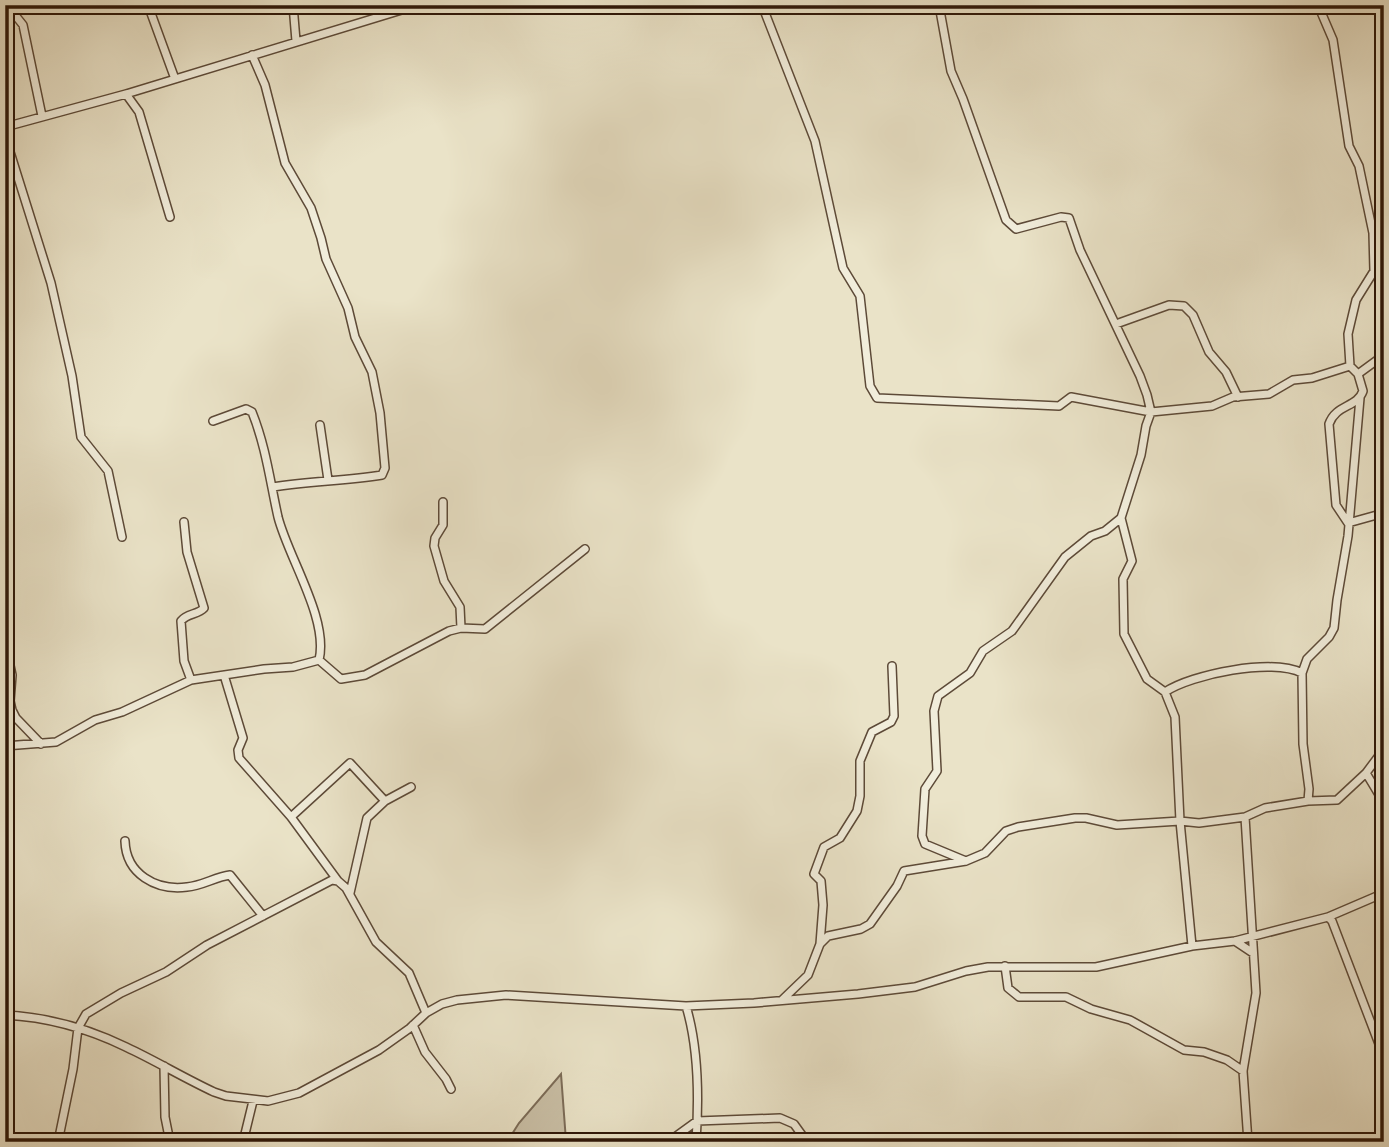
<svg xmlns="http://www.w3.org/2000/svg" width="1389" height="1147" font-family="'Libre Bodoni',serif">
	<rect width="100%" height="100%" fill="#eae3c8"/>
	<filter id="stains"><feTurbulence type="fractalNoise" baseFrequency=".00286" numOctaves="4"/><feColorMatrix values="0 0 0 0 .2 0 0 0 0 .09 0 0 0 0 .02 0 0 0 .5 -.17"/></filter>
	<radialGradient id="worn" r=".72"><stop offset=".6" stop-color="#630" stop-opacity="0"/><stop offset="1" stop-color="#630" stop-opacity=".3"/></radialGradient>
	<path fill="#cac0a7" stroke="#7c6c58" stroke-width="2" d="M561,1074l5,67 -59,1 12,-19z"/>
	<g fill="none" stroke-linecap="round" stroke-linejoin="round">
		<g stroke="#5d4a38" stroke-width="10">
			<path id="street" d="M7,5l16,20 19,91
				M148,5l27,74
				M293,5l3,36
				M762,5l53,136 28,127 17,28 10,90 7,12 182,8 12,-9 80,15 61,-6 21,-9 36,-3 24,-14 19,-2 38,-12
				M939,5l12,66 12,28 43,121 10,9 45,-12 8,1 11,32 60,126 7,19 4,17 -5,14 -5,29 -20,63 -16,13 -14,5 -26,21 -53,74 -29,20 -13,22 -32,23 -4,15 3,60 -12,18 -3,47 3,8 41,17
				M1318,5l15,35 16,106 10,20 14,67 1,38 -18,29 -8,34 2,32 8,8 5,17c-6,17 -27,13 -34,33l7,81 12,18
				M252,55l13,30 20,78 26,45 10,30 5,21 22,49 7,29 17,35 8,41 5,55 -3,7c-36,6 -73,6 -109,12
				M126,94l13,18 31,105
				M5,127l121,-33 292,-89
				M5,136l46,147 21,93 9,61 27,34 14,66
				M1116,324l53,-19 15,1 9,9 16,37 17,20 12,25
				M1358,374l26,-19
				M213,421l33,-12 6,3c14,35 18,69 26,105 10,40 51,102 41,143
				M320,425l8,55
				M443,502v23l-8,13 -1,8 10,35 16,26 1,21
				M1121,518l11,43 -9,18 1,55 23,45 18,13 10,25 5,104 12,125
				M184,522l3,30 17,56c-6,7 -17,5 -23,13l3,40 7,19
				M1348,523l36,-10
				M5,642l7,33 -2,26 2,9 4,8 25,26
				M319,660l22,19 24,-4 84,-44 12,-3 24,1 100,-80
				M224,675l19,63 -5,12 1,8 52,59 47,64
				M1165,692c27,-18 107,-34 137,-19
				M5,746l51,-4 39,-22 27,-8 69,-32 73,-11 29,-2 26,-7
				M1366,773l18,30
				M1308,801l29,-1 29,-27 18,-24
				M291,817l59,-54 35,38
				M125,841c1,33 31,50 62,46 15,-1 28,-10 43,-12l33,41
				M350,893l17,-75 18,-17 26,-14
				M1328,917l56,-24
				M1235,941l18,12
				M820,944l3,-39 -2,-24 -7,-7 10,-27 16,-9 17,-27 3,-15v-35l12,-29 19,-10 3,-6 -2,-50
				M1005,966l3,22 11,9h47l25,12 39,11 54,30 20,2 23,8 16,11
				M782,1000l26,-25 12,-31 8,-8 33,-7 9,-5 27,-38 7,-15 62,-10 19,-8 21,-22 12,-4 57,-9h11l31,7 63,-4 19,2 46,-6
				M686,1006c13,43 13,92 10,136
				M5,1015c41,2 84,14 121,32 30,14 58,31 88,45l12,4 42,5 31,-8 80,-43 31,-22 16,-15 16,-9 15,-4 49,-5 180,11 68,-3 104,-9 57,-7 51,-16 22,-4h108l96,-21 43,-5 93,-24 4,4 52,136
				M413,1025l12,27 21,27 5,10
				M164,1066l1,51 5,25
				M244,1138l9,-37
				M58,1142l15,-73 5,-41 8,-14 35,-21 45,-21 41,-27 125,-65 6,1 8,7 30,54 33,31 17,40
				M668,1142l29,-21 83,-3 14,6 13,18
				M1248,1142l-5,-71 13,-78 -11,-176 20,-9 43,-7 1,-12 -6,-45 -1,-71 5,-14 22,-22 5,-9 3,-28 11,-64 12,-138"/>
		</g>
		<use href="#street" stroke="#f1eddb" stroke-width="7"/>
	</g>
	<rect width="1389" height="1147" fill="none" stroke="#eae3c8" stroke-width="28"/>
	<rect x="7" y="7" width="1375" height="1133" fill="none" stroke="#2e1708" stroke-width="3.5"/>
	<rect x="14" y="14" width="1361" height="1119" fill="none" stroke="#2e1708" stroke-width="2"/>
	<rect width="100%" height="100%" filter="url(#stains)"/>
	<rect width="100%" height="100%" fill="url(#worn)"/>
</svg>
